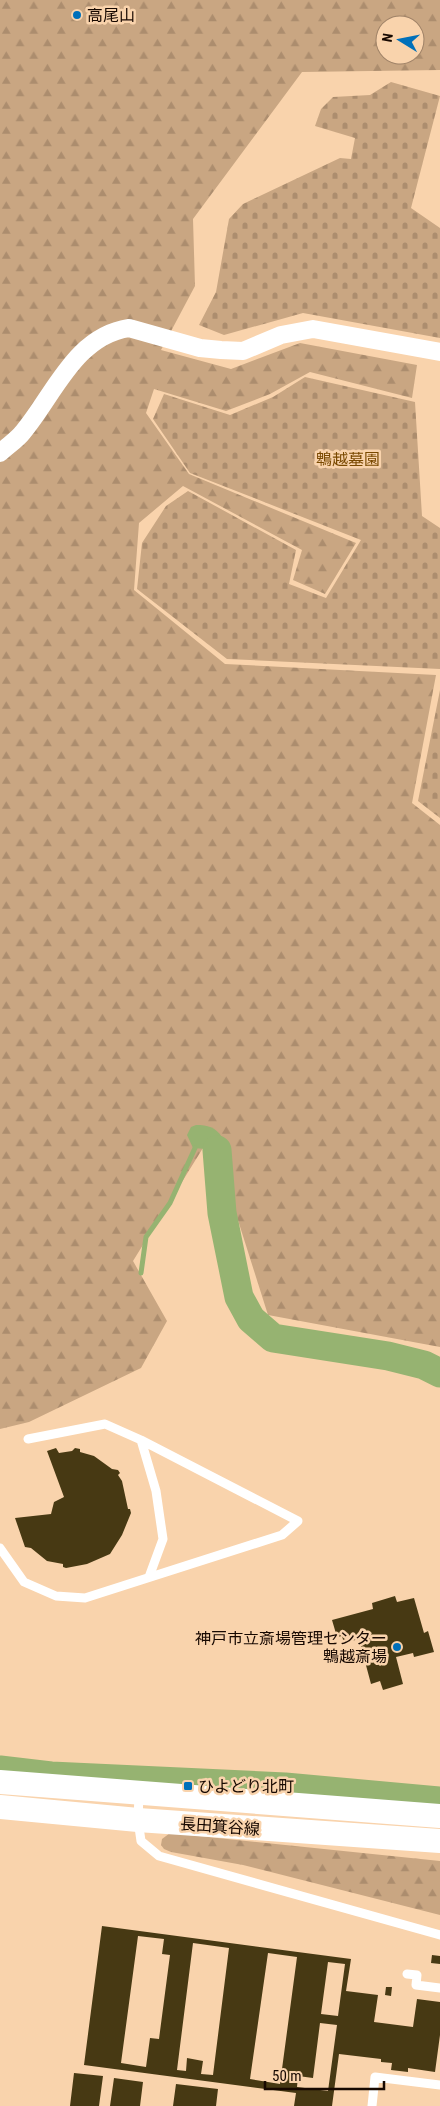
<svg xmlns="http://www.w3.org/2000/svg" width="440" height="2106" font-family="'Roboto Condensed','Noto Sans JP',sans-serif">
	<defs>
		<pattern id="forest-firs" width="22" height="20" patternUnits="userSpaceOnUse" patternTransform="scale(1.25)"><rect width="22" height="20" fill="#c9a682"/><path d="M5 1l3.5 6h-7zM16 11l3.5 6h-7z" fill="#ac8d6e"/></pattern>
		<pattern id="cemetery-stones" width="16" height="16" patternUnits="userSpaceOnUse" patternTransform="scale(1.25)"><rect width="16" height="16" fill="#c9a682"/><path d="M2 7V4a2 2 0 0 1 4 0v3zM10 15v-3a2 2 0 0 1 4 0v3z" fill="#ac8d6e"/></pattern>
	</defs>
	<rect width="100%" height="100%" fill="#f9d3ac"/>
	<path fill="url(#forest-firs)" fill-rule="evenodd" d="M0,0h440v70l-138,2 -109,147 2,67 -34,64 70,19 69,-26 117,22 -5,33 -102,-26 -40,22 -44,17 -72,-22 -8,24 43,61 167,69 -31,51 -32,-14 9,-30 -119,-64 -44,37 -5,67 91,74 211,11 -24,128 28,22v522l-172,-32 -57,-180 -78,126 34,60 -26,47 -112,54 -29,7zM385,25h30v30h-30z
		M170,1833l270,28v54l-197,-50 -72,-13 -7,-3 -3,-4 1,-6z"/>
	<path fill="url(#cemetery-stones)" d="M391,82l49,14 -29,112 29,20v110l-137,-25 -79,22 -25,-10 17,-33 13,-73 14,-15 97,-46 11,1 4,-21 -40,-12 6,-17 12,-12 37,-2z
		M305,377l110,25 7,114 18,12v141l-213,-10 -90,-70 5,-46 24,-37 22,-15 108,59 -7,34 37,14 35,-58 -171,-67 -37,-54 11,-25 66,21 43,-18z
		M440,690v128l-22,-17z"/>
	<path fill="#96b371" d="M196,1125c12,0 19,2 26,12l-3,13 -26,-2 -6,-13 4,-8z"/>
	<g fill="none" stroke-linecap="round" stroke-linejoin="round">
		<path stroke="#96b371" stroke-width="5" d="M141,1273l5,-36 24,-34 25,-55"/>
		<path stroke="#96b371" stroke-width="29" d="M217,1150l5,63 17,84 12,22 22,19 115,18 36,9 16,8
			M0,1770l51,6 234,11 155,14"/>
	</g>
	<path fill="#473913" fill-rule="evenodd" d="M56,1448l3,5 13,-2 3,-3 5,1v3l14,4 18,13 6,1 2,3 -2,2 4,6 6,28h2l1,4 -9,22 -12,19 -23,10 -21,4 -3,-1v-3l-16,-3 -16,-13 -6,-1 -10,-29 36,-4 3,-12 10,-5 -17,-46z
		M395,1596l2,6 17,-4 10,35 4,-2 6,21 -20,5 -1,-4 -17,4 7,27 -20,6 -3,-9 -9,3 -12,-45 -15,4 -2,-7 -5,1 -5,-17 41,-11 -1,-6z
		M102,1926l249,33 -5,32 32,4 -4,27 39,5 4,-28 23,3v33l-5,37 -27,-4v4l-17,-2 1,-7 -11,-1v-3l-42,-5 -7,52h-38l2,-13 -212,-28zM138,1936l26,3 -2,15 8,1 -11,84 -9,-1 -4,29 -25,-4zM193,1943l36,5 -16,127 -12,-1 2,-13 -16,-3 -1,13 -9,-1zM268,1953l29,4 -17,127 -30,-5zM328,1962l17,2 -7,52 -17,-2zM320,2023l17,2 -9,66 -31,-4 1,-11 15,2z
		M432,1955l8,1v8l-9,-1z
		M386,1987h6l-1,9 -6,-1z
		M74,2073l29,3 -4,30h-29z
		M114,2078l29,4 -3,24h-30z
		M176,2084l42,5 -2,17h-43z"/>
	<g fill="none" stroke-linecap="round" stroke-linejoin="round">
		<path stroke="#fff" stroke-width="9" d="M141,1440l15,51 7,48 -14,38
			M0,1548l24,34 32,14 29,2 197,-63 16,-14 -157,-81 -36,-16 -77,15
			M139,1795l-1,25 3,21 18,15 281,79
			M407,1974l10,1 -1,10 24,3
			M372,2106l3,-29 65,8"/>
		<path stroke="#fff" stroke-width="18" d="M0,453c7,-7 17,-13 23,-21 31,-37 52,-96 106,-104l71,20 21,2 22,1 38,-16 32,-6 127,23"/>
		<path stroke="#fff" stroke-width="24" d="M0,1782l440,34
			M0,1807l138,13 302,21"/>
	</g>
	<g fill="#0070ba" stroke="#f9d3ac" stroke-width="2">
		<circle cx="77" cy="15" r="5"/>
		<circle cx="397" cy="1647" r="5"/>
		<rect x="183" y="1781" width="10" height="10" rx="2.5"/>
	</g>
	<g text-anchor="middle" stroke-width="5" stroke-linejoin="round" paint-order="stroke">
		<g font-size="16" fill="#170800" stroke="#f9d3ac" text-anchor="start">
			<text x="87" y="21">高尾山</text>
			<text x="387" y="1644" text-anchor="end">神戸市立斎場管理センター<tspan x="387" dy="18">鵯越斎場</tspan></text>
			<text x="198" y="1792">ひよどり北町</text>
		</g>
		<g font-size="16" fill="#7a4900" stroke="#f9d3ac">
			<text x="348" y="465">鵯越墓園</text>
		</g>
		<g font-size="16" fill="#170800" stroke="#f9d3ac">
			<text transform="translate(220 1826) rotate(4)" y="6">長田箕谷線</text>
		</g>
	</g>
	<g transform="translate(400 40) rotate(280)"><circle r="24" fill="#f9d3ac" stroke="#9f8267"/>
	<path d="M0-4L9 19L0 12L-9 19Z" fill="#0070ba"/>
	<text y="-8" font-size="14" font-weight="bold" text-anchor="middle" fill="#170800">N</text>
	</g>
	<path d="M265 2081v8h119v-8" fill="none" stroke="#170800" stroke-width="2.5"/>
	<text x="272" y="2081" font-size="15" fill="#170800" stroke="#f9d3ac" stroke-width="4" paint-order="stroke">50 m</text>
</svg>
